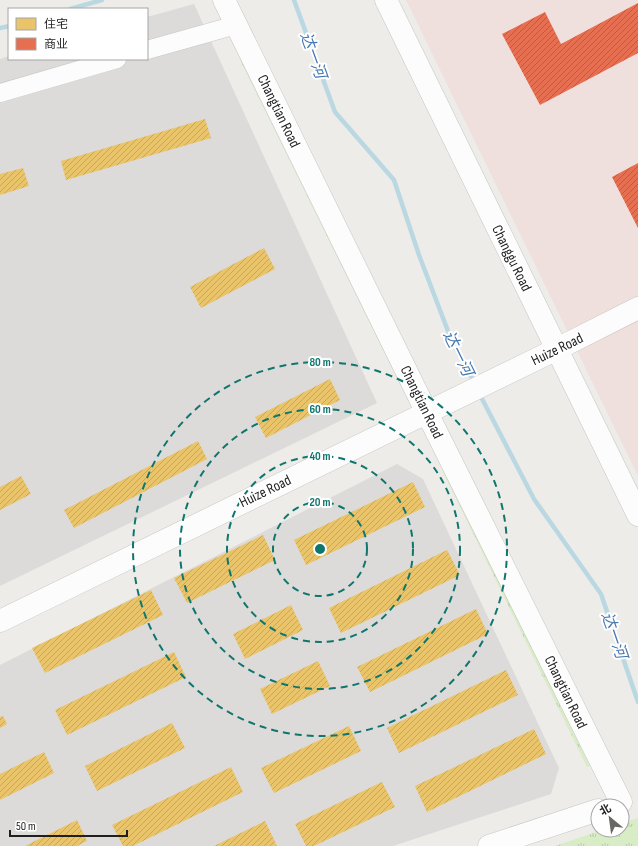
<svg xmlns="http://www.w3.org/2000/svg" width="638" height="846" font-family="'Sofia Sans Condensed','Noto Sans SC',sans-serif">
	<defs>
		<pattern id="grass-tufts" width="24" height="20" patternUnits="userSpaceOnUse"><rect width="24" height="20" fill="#d8ecc5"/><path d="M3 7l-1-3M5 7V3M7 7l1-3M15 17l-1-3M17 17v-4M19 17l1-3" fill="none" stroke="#b9caa9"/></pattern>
		<pattern id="homes-hatch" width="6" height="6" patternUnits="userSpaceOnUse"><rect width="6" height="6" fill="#e9c46a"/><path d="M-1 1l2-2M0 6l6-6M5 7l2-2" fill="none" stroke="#c7a85b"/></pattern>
		<pattern id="shops-hatch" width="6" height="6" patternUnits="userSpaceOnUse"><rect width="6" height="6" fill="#e76f51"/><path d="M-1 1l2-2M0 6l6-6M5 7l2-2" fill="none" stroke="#bb5b43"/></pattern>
	</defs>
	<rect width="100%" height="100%" fill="#edece8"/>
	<path fill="#dcdbd9" d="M194,4l183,399 -377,183v-527l9,-3v3h138v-42z
		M397,464l26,15 136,289 -8,26 -158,52h-393v-181z"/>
	<path fill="#f0e0dd" d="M406,0h232v476z"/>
	<path fill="url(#grass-tufts)" d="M243,59l151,308 -2,1 -152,-308z
		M444,469l146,297 -3,1 -145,-297z
		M638,818v28h-83l47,-16h20v-7z"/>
	<path fill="url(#homes-hatch)" d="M205,119l6,19 -145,42 -5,-19z
		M23,168l6,18 -29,9v-21z
		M264,248l11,21 -74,39 -11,-21z
		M330,379l10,21 -74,38 -11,-21z
		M198,441l9,18 -133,69 -10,-18z
		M21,476l10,18 -31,16v-23z
		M413,482l12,25 -119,58 -12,-25z
		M263,535l12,25 -88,43 -13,-25z
		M447,550l13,25 -119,58 -12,-25z
		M151,590l12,25 -118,58 -13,-25z
		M291,605l12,25 -58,29 -12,-25z
		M476,609l12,25 -118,58 -13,-25z
		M174,652l12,25 -119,58 -12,-25z
		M318,661l12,25 -58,28 -12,-25z
		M506,670l12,25 -119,58 -12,-25z
		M3,716l4,8 -7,4v-11z
		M172,723l13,25 -88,43 -12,-25z
		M349,726l12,25 -87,42 -13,-25z
		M534,729l12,25 -119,58 -12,-26z
		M44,752l10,21 -54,27v-26z
		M231,767l12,25 -110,54h-10l-11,-21z
		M382,782l13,25 -81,39h-8l-11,-22z
		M77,820l10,21 -10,5h-52z
		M265,821l12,25h-63z"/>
	<path fill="url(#shops-hatch)" d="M638,3v50l-98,52 -38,-71 43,-22 16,32z
		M638,163v65l-26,-51z"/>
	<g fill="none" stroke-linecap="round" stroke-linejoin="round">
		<path stroke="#bad8e2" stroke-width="4.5" d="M294,0l41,112 59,68 25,75 32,84 23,43
			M70,9l32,-9
			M0,28l9,-2
			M479,393l55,106 67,95 37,108"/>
		<g stroke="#c6c6c4" stroke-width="19">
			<path id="minor" d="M147,50l89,-25
				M0,93l117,-34"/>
		</g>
		<g stroke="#c6c6c4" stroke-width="23">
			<path id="tertiary" d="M224,0l203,413 194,389
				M386,0l252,515
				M0,621l557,-272 81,-41
				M489,846l109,-36"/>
		</g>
		<use href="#minor" stroke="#fcfcfc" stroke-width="18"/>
		<use href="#tertiary" stroke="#fcfcfc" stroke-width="22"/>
	</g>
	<g fill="none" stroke="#0f766e" stroke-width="2" stroke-dasharray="7 5">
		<circle cx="320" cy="549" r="47"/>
		<circle cx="320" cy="549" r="93"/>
		<circle cx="320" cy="549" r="140"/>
		<circle cx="320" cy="549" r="187"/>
	</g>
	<g text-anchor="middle" stroke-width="4" stroke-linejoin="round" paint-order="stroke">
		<g font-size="15" fill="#1f1f1f" stroke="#fff">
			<text transform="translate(279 111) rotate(64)" y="5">Changtian Road</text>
			<text transform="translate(512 258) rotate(64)" y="5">Changgu Road</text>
			<text transform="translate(557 349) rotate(-26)" y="5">Huize Road</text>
			<text transform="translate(422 402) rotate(64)" y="5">Changtian Road</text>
			<text transform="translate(265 491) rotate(-26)" y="5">Huize Road</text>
			<text transform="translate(566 692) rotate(64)" y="5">Changtian Road</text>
		</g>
		<g font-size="16" font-style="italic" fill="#4779b3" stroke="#fff">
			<text transform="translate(314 55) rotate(70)" y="6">达一河</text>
			<text transform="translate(459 353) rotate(64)" y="6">达一河</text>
			<text transform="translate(615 635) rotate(71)" y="6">达一河</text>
		</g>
	</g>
	<circle cx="320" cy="549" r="6" fill="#0f766e" stroke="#fff" stroke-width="2"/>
	<g font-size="12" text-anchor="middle" font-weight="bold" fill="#0f766e" stroke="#fff" stroke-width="4" stroke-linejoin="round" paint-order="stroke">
		<text x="320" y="366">80 m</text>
		<text x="320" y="413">60 m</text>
		<text x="320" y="460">40 m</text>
		<text x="320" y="506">20 m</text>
	</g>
	<rect x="8" y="8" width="140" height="52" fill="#ffffff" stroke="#a5a5a5"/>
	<rect x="16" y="18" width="20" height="12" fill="#e9c46a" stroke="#a5a5a5"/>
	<text x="44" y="28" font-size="12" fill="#1f1f1f">住宅</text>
	<rect x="16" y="38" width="20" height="12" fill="#e76f51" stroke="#a5a5a5"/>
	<text x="44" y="48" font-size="12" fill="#1f1f1f">商业</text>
	<g transform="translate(610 818) rotate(331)"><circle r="19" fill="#ffffff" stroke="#a5a5a5"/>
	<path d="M0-3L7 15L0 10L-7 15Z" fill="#676765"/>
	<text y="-6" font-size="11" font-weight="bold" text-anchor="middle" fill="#1f1f1f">北</text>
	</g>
	<path d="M10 830v6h117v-6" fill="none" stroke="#1f1f1f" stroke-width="2"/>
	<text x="16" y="830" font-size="12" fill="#1f1f1f" stroke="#ffffff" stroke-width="3" paint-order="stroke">50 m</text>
</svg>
